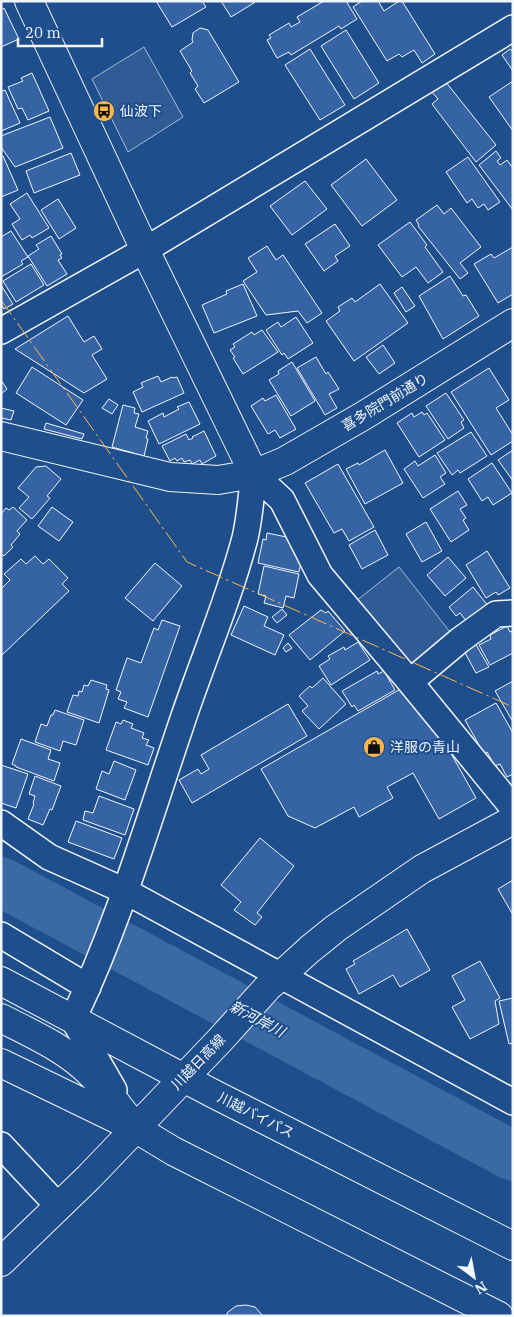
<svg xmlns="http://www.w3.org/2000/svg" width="514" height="1317" font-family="'IBM Plex Serif','Noto Sans JP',serif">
	<rect width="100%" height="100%" fill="#1f4e8c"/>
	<path fill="#305b95" stroke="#a8bbd7" d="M144,47l39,70 -55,35 -36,-73z
		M399,567l55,70 -41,29h-5l-52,-65z"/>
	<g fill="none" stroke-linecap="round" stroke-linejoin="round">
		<path stroke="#3b69a3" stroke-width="50" d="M1,882l512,274"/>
	</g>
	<path fill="#3563a3" stroke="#f2f6ff" d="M156,1h46l4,6 -34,20z
		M221,1h36l-26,16z
		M324,1h22l11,18 -16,10 -2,-3 -48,29 -2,-3 -12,6 -10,-18 4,-2 -2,-3 20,-12 2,4 9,-5 -3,-5z
		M362,1h16l6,10 15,-10h3l33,53 -13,9 -8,-13 -12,7 -3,-3 -12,7 -34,-54z
		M4,8l15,31 -18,8v-37z
		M200,28l8,2 31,52 -35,21 -9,-14 3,-3 -8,-13 2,-2 -12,-20 13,-9 -1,-2 1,-7z
		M346,30l33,53 -25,16 -33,-53z
		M310,49l35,56 -25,15 -35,-55z
		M510,49l3,3v19l-11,-16z
		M32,73l17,38 -21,9 -6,-12 -4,1 -10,-22 15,-6 -2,-3z
		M445,81l51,64 -20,17 -44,-58 6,-5 -6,-7z
		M513,81v50l-24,-34z
		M5,90l15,33 -19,8v-39z
		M50,117l13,31 -48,19 -14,-20v-11z
		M496,151l5,7 -4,3 3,4 7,-5 6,8v42l-34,-45z
		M71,153l9,22 -46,18 -8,-22z
		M3,156l15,34 -17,7v-40z
		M468,157l32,45 -12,8 -4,-6 -6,4 -6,-9 -5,4 -21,-31z
		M366,159l31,41 -35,26 -31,-41z
		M305,181l22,28 -35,26 -22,-29z
		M27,193l22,35 -17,10 -2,-3 -8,5 -10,-16 8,-5 -10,-15z
		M58,199l18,29 -17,11 -18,-29z
		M437,205l7,9 7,-6 30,39 -21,16 8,10 -8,6 -42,-53 1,-1 -3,-5z
		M410,222l17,23 -2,2 18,25 -15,11 -12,-16 -14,10 -24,-32z
		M335,224l15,22 -15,10 3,5 -14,10 -19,-27z
		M11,231l17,26 -7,4 2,3 -22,13v-40z
		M51,236l11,18 -2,1 2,3 -4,2 9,14 -20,12 -19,-30 11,-7 -3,-4z
		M267,246l9,14 7,-5 39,58 -15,10 -9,-12 -32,4 -23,-34 14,-9 -9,-14z
		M513,247v47l-15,9 -24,-39 17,-10 3,4z
		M31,264l13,21 -28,17 -13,-21z
		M450,276l13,20 3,-1 13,21 -36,23 -24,-43z
		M243,284l14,32 -43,17 -12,-28 25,-11 -1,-3z
		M380,284l28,39 -54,38 -28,-40 14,-10 -2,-4 14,-9 3,4z
		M1,285l12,19 -9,5 -3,-5z
		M402,287l13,19 -9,6 -12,-19z
		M68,316l16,26 10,-6 8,13 -10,6 15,24 -23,14 -69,-44z
		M296,317l17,26 -25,16 -4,-6 -2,2 -16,-25 12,-8 3,5z
		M262,330l16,22 -35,22 -10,-16 2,-1 -5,-7 5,-3 -2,-3 19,-12 2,3z
		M383,345l12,18 -16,11 -13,-17z
		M316,357l10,17 2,-2 11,17 -10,5 8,14 -12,7 -28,-47z
		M292,362l23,39 -24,15 -22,-36 10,-6 -1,-3z
		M32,367l51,33 -17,25 -50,-32z
		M489,368l20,32 -13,8 17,27v6l-22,14 -40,-63z
		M158,376l3,6 11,-5 1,1 4,-1 7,16 -42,19 -9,-20 10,-5 -2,-4z
		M1,380l6,9 -6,5z
		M446,393l18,27 -3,2 3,6 -16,11 -22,-33z
		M276,395l20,34 -16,9 -5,-8 -7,4 -17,-28 12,-8 2,3z
		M109,399l9,6 -6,9 -10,-6z
		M189,402l11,22 -41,20 -11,-23 15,-8 1,4 15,-8 -2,-2z
		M123,405l12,3 -1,5 5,1 -4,13 13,4 -2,7 2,1 -4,17 -32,-9z
		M1,408l13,3 -3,9 -10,-2z
		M422,412l2,3 3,-2 18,27 -26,17 -22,-34 15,-10 2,4z
		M46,423l38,11 -2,5 -38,-10z
		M204,431l12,25 -14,8 -2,-4 -8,4 -2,-4 -6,2 -2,-4 -5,3 -2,-3 -5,3 -8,-15 24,-12 3,6 4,-2 -1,-1z
		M471,432l16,24 -27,17 -2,-3 -6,5 -15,-22z
		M385,450l18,33 -38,21 -19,-35 12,-6 1,2z
		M513,450v31l-15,-21z
		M435,455l11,18 -6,4 5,7 -22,14 -19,-29 11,-8 3,5z
		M492,463l20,30 -19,12 -5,-8 -6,4 -14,-22z
		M338,464l36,63 -25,14 -7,-12 -8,4 -29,-50z
		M46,466l15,13 -14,17 3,2 -18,21 -13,-11 10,-11 -11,-9 18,-21z
		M458,491l9,14 -7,4 6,9 -3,2 6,10 -18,12 -21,-33z
		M13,507l14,13 -10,11 3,3 -9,11 2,2 -9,9 -3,-3v-39l5,-6 3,2z
		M52,507l21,15 -14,19 -21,-15z
		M426,522l16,29 -20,11 -16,-28z
		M375,530l13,25 -26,14 -13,-24z
		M267,533l29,6 7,15 -4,18 -41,-9 5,-24 3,1z
		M487,551l23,37 -12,7 -2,-3 -10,6 -20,-33z
		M35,556l8,8 6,-5 19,19 -6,6 7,7 -68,65v-67l9,-9 -6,-6 17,-15 5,5z
		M448,557l18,21 -21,18 -18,-21z
		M155,563l27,23 -29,35 -28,-23z
		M264,566l35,8 -5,24 -8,-2 -3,12 -19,-5 2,-7 -8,-2z
		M473,587l16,20 -21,16 -8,-10 -4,3 -7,-9z
		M244,606l24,11 -4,9 20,9 -9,20 -44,-20z
		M282,609l5,6 -10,8 -5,-6z
		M321,610l5,3 2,-2 17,20 -35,29 -21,-25z
		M162,620l18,6 -32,91 -24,-9 3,-6 -9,-3 3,-7 -5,-2 11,-32 14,5 13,-35 4,2z
		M507,626l3,6 3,-1v22l-23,12 -11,-20 12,-6 -1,-4z
		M358,642l12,18 -39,25 -12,-19 11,-7 -2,-3 16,-9 1,3z
		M288,643l4,5 -6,4 -3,-4z
		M475,643l14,24 -13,6 -13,-24z
		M377,671l1,3 6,-3 11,19 -37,21 -4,-6 -2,2 -10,-16z
		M323,678l23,26 -27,25 -17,-18 6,-5 -9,-10 11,-10 2,2z
		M91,680l16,5 -1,4 3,1 -10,33 -32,-11 6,-17 5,1 1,-5 3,1 2,-7 4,1z
		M513,681v41l-18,-31z
		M404,687l31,38 41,73 -37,21 -26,-46 -26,14 6,11 -34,19 -5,-10 -39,21 -27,-12 -27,-47z
		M496,703l17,30v41l-6,3 -7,-13 -5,2 -8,-14 -3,2 -19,-34z
		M288,704l19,32 -115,67 -13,-23 19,-11 3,5 8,-5 -8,-14z
		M55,710l29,10 -8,25 -13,-4 -3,10 -25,-9 6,-18 6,2 4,-11h2z
		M123,720l10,4 -2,4 13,5 -2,5 7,2 -3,5 8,3 -6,17 -42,-15 10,-28 5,2z
		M21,739l30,11 -3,9 12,4 -6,18 -38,-14v-1l-4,-2z
		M114,761l22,9 -11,30 -29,-11 6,-18 7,3z
		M1,765l27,9 -12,34 -15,-5z
		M35,776l26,10 -9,24 -2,-1 -7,16 -15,-6 6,-15 -1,-1 2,-7 -6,-2z
		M99,796l35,13 -9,26 -42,-15 2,-9 8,2z
		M76,821l46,17 -8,21 -46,-17z
		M260,838l34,28 -37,47 5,4 -7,8 -21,-15 7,-8 -20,-17z
		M513,880v35l-15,-26z
		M407,929l23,41 -30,17 -7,-12 -34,19 -13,-25 9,-5 -2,-3z
		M480,961l20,37 -5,3 4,23 -29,15 -18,-32 13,-7 -13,-24z
		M513,998v45l-4,1 -10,-43z
		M246,1305l9,2 8,9h-37l2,-4 8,-6z"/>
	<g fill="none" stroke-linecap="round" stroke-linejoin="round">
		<g stroke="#f2f6ff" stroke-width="28">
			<path id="street" d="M1,331l144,-81 368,-222
				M254,474l28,26 38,75 90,107 103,126
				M410,682l50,-42 36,-26 17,-1
				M1,823l48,34 76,34 388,211
				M1,935l87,52
				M114,1090l-41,-71c45,-94 74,-194 107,-291 21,-64 48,-125 65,-190 5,-21 6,-43 9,-64
				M1,1145l58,62"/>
		</g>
		<g stroke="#f2f6ff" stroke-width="30">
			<path id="secondary" d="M29,1l116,249 109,224
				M1,436l169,41 48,3 36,-6 31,-13 78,-45 150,-93"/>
		</g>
		<g stroke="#f2f6ff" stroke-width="30">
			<path id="primary" d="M1,1262l88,-85 131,-137 47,-52 43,-39 26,-21 86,-59 91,-49"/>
		</g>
		<g stroke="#f2f6ff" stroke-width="30">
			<path id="highway" d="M1,981l211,112 301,153
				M1,1018c31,16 66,31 91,57 14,14 26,31 39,47
				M1,1063l134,65 38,23 326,165"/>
		</g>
		<use href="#street" stroke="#1f4e8c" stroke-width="25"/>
		<use href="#secondary" stroke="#1f4e8c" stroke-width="28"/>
		<use href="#primary" stroke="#1f4e8c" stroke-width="28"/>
		<use href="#highway" stroke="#1f4e8c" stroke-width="28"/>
		<path stroke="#ffb74d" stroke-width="1" stroke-dasharray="18 4 2.5 4" stroke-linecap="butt" d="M1,300l186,262 326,145"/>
	</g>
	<defs>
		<g id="bus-disc" transform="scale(1.125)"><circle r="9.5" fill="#ffb74d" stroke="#1f4e8c"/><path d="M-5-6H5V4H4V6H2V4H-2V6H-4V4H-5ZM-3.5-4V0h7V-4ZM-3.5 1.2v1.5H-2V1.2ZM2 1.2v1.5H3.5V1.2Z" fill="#111"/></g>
		<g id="shop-disc" transform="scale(1.125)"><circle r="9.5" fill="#ffb74d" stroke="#1f4e8c"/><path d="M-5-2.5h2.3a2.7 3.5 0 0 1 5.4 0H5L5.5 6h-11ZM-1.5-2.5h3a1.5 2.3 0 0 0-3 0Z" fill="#111"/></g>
	</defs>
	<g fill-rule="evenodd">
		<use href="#bus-disc" x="104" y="111"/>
		<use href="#shop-disc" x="374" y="747"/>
	</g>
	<g text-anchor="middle" stroke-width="4" stroke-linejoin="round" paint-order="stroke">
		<g font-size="14" fill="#f2f6ff" stroke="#1f4e8c" text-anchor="start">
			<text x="120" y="116">仙波下</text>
			<text x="390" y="752">洋服の青山</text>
		</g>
		<g font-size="14" fill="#f2f6ff" stroke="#1f4e8c">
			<text transform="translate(385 402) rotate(-31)" y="5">喜多院門前通り</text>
			<text transform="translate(198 1062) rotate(-46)" y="5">川越日高線</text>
			<text transform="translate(256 1115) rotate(27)" y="5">川越バイパス</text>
		</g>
		<g font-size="15" font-style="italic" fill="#f2f6ff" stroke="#1f4e8c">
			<text transform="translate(257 1019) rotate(28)" y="5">新河岸川</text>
		</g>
	</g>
	<rect width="514" height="1317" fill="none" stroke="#f2f6ff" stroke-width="5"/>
	<g transform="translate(474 1277) rotate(148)" stroke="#1f4e8c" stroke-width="4" paint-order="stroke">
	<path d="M0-4L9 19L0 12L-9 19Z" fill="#f2f6ff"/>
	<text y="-8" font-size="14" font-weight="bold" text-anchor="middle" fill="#f2f6ff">N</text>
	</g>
	<path d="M18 38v8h84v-8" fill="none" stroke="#f2f6ff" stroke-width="2.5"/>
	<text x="25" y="38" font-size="15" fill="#f2f6ff" stroke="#1f4e8c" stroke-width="4" paint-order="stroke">20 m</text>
</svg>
